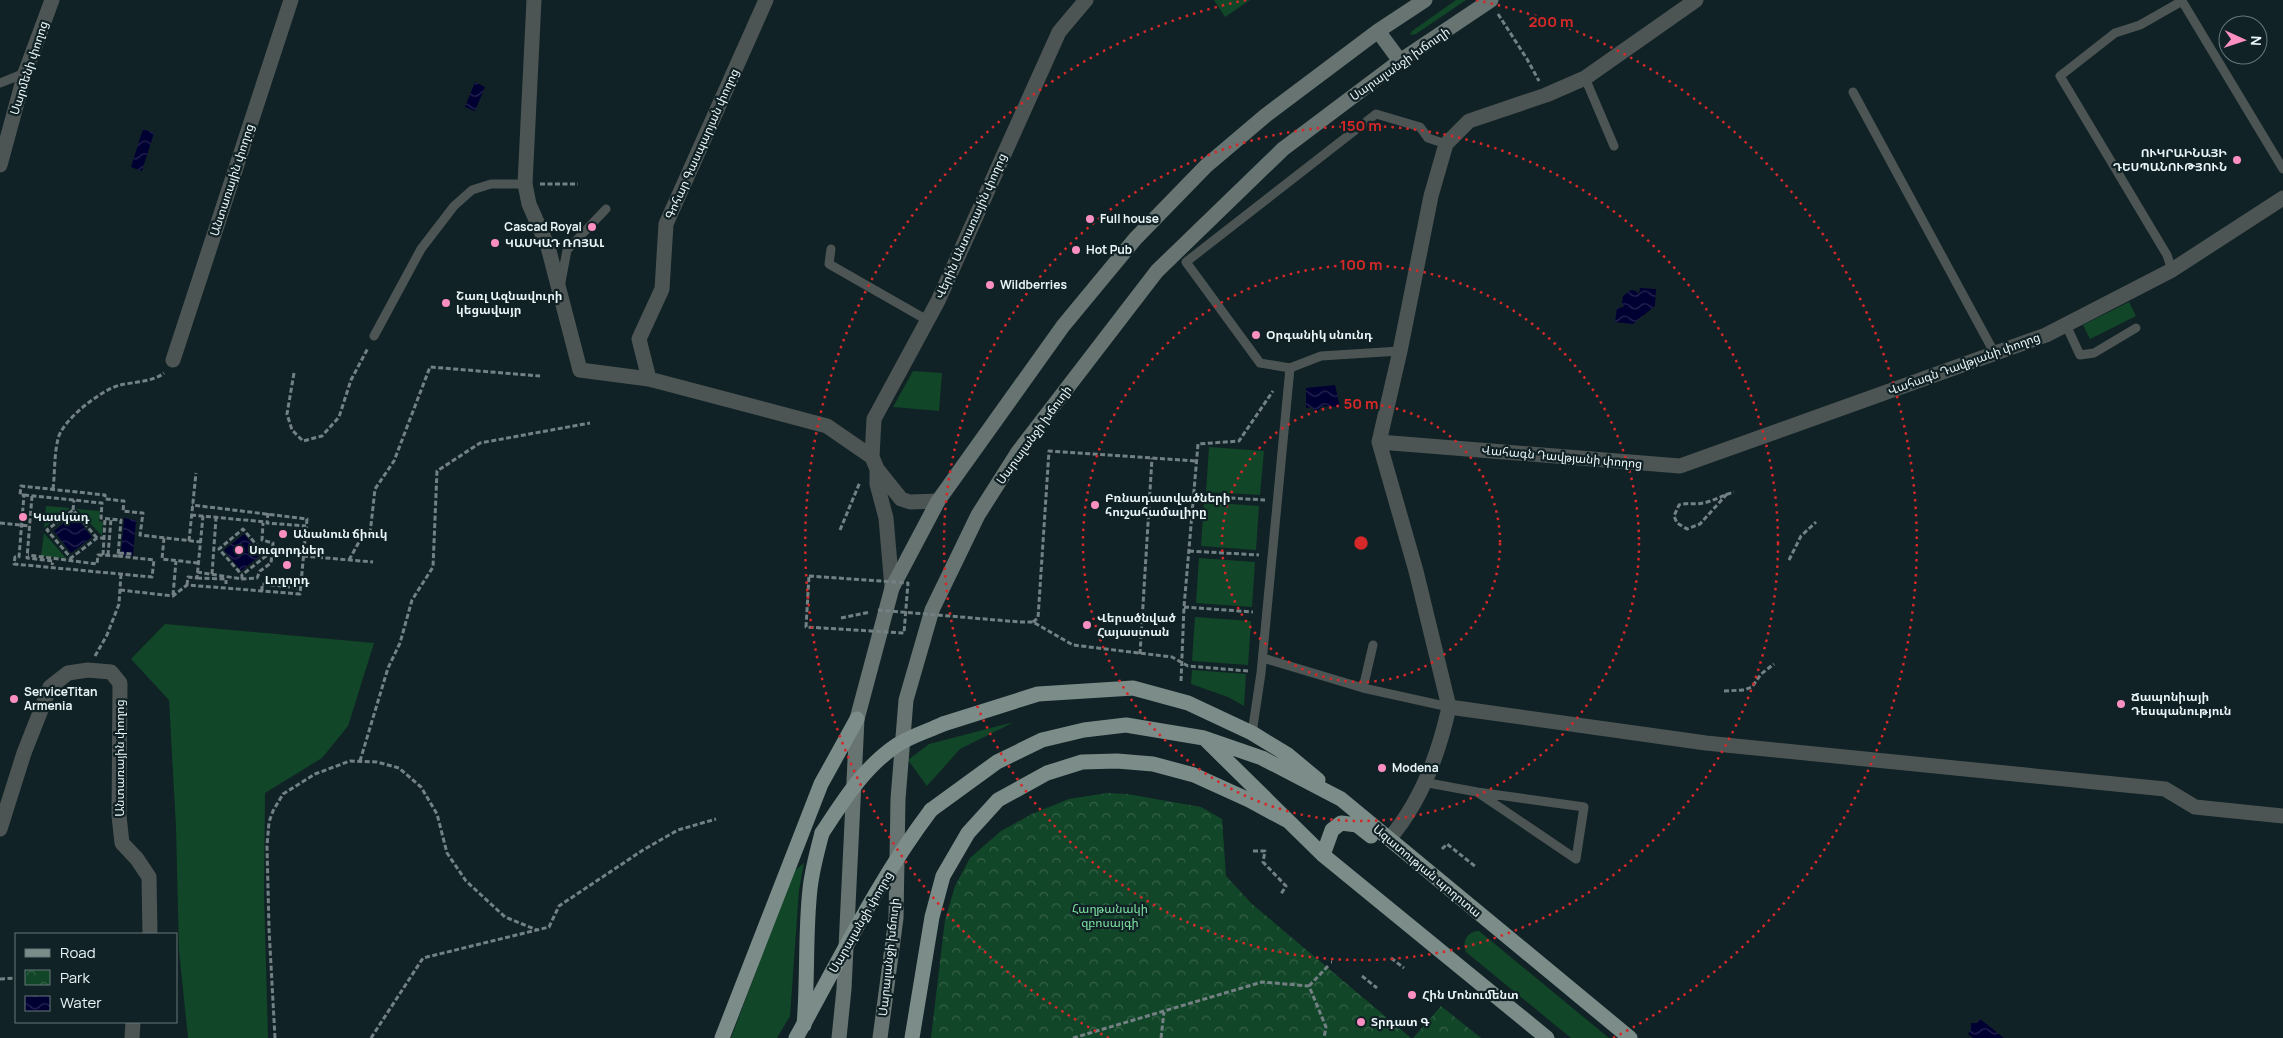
<svg xmlns="http://www.w3.org/2000/svg" width="2283" height="1038" font-family="Manrope,'Noto Sans Armenian',sans-serif">
	<defs>
		<pattern id="park-crowns" width="20" height="18" patternUnits="userSpaceOnUse" patternTransform="scale(1.25)"><rect width="20" height="18" fill="#124628"/><path d="M2 6a3 3 0 1 1 6 0M12 15a3 3 0 1 1 6 0" fill="none" stroke="#356148"/></pattern>
		<pattern id="water-waves" width="16" height="10" patternUnits="userSpaceOnUse" patternTransform="scale(1.25)"><rect width="16" height="10" fill="#010033"/><path d="M0 5q4-4 8 0t8 0" fill="none" stroke="#262651"/></pattern>
	</defs>
	<rect width="100%" height="100%" fill="#102225"/>
	<path fill="#124628" d="M1214,0h36l-25,17z
		M1456,0h10l-50,34 -6,1 2,-4z
		M2129,302l7,14 -46,23 -7,-14z
		M913,371l29,2 -3,38 -46,-4z
		M1209,447l55,4 -4,44 -54,-3z
		M1204,502l55,4 -3,44 -55,-4z
		M46,506l24,2 -26,20z
		M77,509l23,2 -1,10 4,1 -1,14z
		M44,533l22,25 -25,-2z
		M1199,558l56,4 -3,45 -56,-4z
		M1195,617l56,4 -3,44 -56,-4z
		M165,624l209,19 -26,83 -26,32 -57,35 -1,101 4,144h-80l-9,-87 -3,-124 -7,-127 -38,-41z
		M1192,670l54,4 -2,32 -16,-9 -37,-13z
		M1014,722l-54,27 -33,37 -19,-26 21,-16z
		M804,863l-5,27 -9,126 -13,22h-46l63,-167z
		M1476,931h3l130,107h-38l-105,-86c-4,-10 0,-18 10,-21z"/>
	<path fill="url(#park-crowns)" d="M1107,793l20,1 74,13 21,12 4,57 26,28 159,134h-480l14,-118 10,-34 15,-28 31,-27 31,-17 37,-15z
		M1441,1006l40,32h-68z"/>
	<path fill="url(#water-waves)" d="M475,82l10,5 -10,24 -10,-4z
		M143,129l11,4 -12,38 -11,-4z
		M1640,288l16,1 -1,17 -22,18 -18,-2 2,-14 7,-1 -2,-4 1,-7 8,-6 5,1 3,3z
		M1335,385l5,22 -18,-1 -4,5h-3l-3,-4 -6,1v-20z
		M74,515l18,22 -21,16 -17,-22z
		M124,518l12,2 -3,36 -12,-1z
		M244,534l17,21 -20,16 -17,-21z
		M1980,1019l24,19h-31l-5,-4 3,-5v-6h6z"/>
	<g fill="none" stroke-linecap="round" stroke-linejoin="round">
		<path stroke="#738184" stroke-width="3" stroke-dasharray="5 2.5" stroke-linecap="butt" d="M1498,14l29,45 12,22
			M540,184h38
			M294,373l-7,41 5,16 11,11 19,-5 17,-19 12,-37 17,-32
			M53,489c2,-16 1,-34 5,-50 4,-19 43,-49 62,-54 13,-3 33,-3 44,-12
			M1727,494l-27,30 -13,5 -10,-6 -3,-7 5,-11c8,-3 16,0 24,-2 11,-2 20,-8 31,-11
			M24,495l78,8 -1,15 20,2 -3,36 -20,-1 -1,9 -69,-9
			M32,496l-5,62 26,3 -1,4
			M1193,496l72,4
			M73,510l1,-10
			M268,513l-1,10 39,3
			M191,515l75,7
			M0,523l30,3
			M840,530l20,-48
			M97,538l-24,-28 -26,20 24,28 26,-20h7
			M164,538l-2,21 36,4
			M189,541l7,-68
			M1189,551l70,4
			M119,553l14,1
			M103,555l2,-36
			M108,555l3,-36
			M118,556l36,4 -2,17 -138,-13 1,-7h4l5,-62h-4l1,-9 84,9v4l19,2 -1,10 20,2 -3,22 61,7
			M303,556l70,6
			M349,560l15,-27 6,1 5,-45 19,-28 36,-94 110,9
			M1789,560l12,-24 15,-14
			M197,572l45,7 15,-1 3,-7 11,-8 2,-20 -11,-3 1,-17
			M212,574l4,-56
			M197,578l29,1v5
			M242,579v-4l24,-19 -23,-27 -24,20 23,26
			M187,585l1,-8 9,1 6,-62
			M120,590l53,6 14,-11 113,9 7,-75 -115,-14
			M262,591v-7l38,4
			M173,595l3,-34
			M1184,607l69,5
			M841,618l29,-6
			M1020,622h13l40,23 99,12 16,9 60,5
			M1033,622l5,-4 11,-167 147,10
			M1140,654l12,-196
			M95,656l12,-21 12,-31 2,-30
			M1181,681l3,-74 14,-163 41,-3 34,-50
			M1724,691l20,-1 8,-3 9,-13 13,-10
			M360,761l28,-93 12,-25 12,-43 21,-33 4,-96 43,-28 110,-20
			M1442,849l5,-5 29,23
			M1253,851h12l-2,11 23,24 -5,8
			M1391,958l13,10
			M1331,962h1
			M1362,976l15,12
			M0,979l16,-1
			M1309,986l19,-20
			M275,1038l-6,-109 -2,-83 2,-24 4,-11 10,-17 32,-20 35,-13 27,1 22,6 22,19 16,27 10,39 19,28 39,36 32,13
			M371,1038l52,-80 126,-31 10,-21 84,-56 35,-20 38,-11
			M1073,1038l189,-56 47,4 17,41 -2,11
			M1161,1038l3,-26"/>
		<path stroke="#4d5554" stroke-width="9" d="M1585,78l29,68
			M0,83l25,-10
			M1853,92l142,262
			M831,249l-2,15 98,56
			M2172,270l-5,-15 -107,-179 55,-43 25,-8 42,-24 101,168
			M561,282l6,-32 39,-41
			M2066,325l14,30 14,-2 42,-25
			M374,336l47,-87 33,-43 18,-16 19,-6h34
			M1290,368l-30,-5 -74,-101 190,-148 44,13 8,11 18,6
			M1263,658l100,30 86,19
			M1363,688l10,-43
			M1252,733l9,-60 29,-305 31,-12 79,-5
			M1423,782l54,10 107,15 -8,52 -99,-67"/>
		<path stroke="#4d5554" stroke-width="15" d="M534,0l-9,184 4,20 19,43 32,123 69,9 178,47 45,31 5,12 24,30 9,3 28,-1
			M0,165l25,-92 27,-73
			M173,360l118,-360
			M649,379l-10,-40 23,-50 4,-65 100,-224
			M1379,442l301,24 366,-131 126,-65 111,-72
			M872,457l2,-38 64,-118 121,-269 27,-32
			M877,469v15l9,34 6,70
			M1449,707l257,36 459,46 30,18 88,9
			M0,829l24,-76 26,-66 18,-14 20,-3 23,2 9,11 -1,133 3,27 15,16 12,18 1,57
			M1389,839c31,-36 50,-86 60,-132l-33,-136 -37,-129 21,-91 31,-155 15,-52 23,-23 77,-26 39,-17 111,-78
			M132,1038l1,-16"/>
		<path stroke="#677472" stroke-width="15" d="M1378,31l22,30
			M839,1038l5,-49 13,-270 35,-131 46,-87 125,-175 72,-87 71,-73 59,-50 113,-85 47,-31
			M880,1038l16,-120 2,-119 8,-99 26,-90 46,-95 40,-63 139,-181 126,-122 117,-88 91,-61"/>
		<path stroke="#7b8c89" stroke-width="15" d="M943,724l95,-30 95,-6 55,15 64,30 36,22 30,25
			M1207,741l116,114 224,183
			M931,810l66,-48 45,-22 42,-10 42,-5 78,13 58,20 79,41 289,239
			M1323,855l9,-25 9,-7 16,2 14,11
			M804,1025c4,-45 1,-91 6,-136 2,-19 7,-37 12,-56
			M722,1038l99,-254 36,-65
			M912,1038l20,-121 11,-41 25,-43 30,-33 49,-27 35,-11 35,-1 36,3 41,11 55,25 39,21"/>
		<path stroke="#738184" stroke-width="3" stroke-dasharray="5 2.5" stroke-linecap="butt" d="M809,576l99,7 -4,50 -98,-6z
			M878,610l142,12"/>
		<path stroke="#7b8c89" stroke-width="15" d="M822,833c22,-33 42,-66 75,-88 14,-9 31,-14 46,-21
			M796,1038c43,-77 82,-158 135,-228"/>
	</g>
	<g fill="none" stroke="#d62828" stroke-width="2.5" stroke-dasharray="2.5 5">
		<circle cx="1361" cy="543" r="139"/>
		<circle cx="1361" cy="543" r="278"/>
		<circle cx="1361" cy="543" r="417"/>
		<path d="M1109 1038A555 555 0 0 1 1246 0M1476 0A555 555 0 0 1 1613 1038"/>
	</g>
	<g fill="#fc8fc2" stroke="#102225" stroke-width="2">
		<circle cx="2237" cy="160" r="5"/>
		<circle cx="1090" cy="219" r="5"/>
		<circle cx="592" cy="227" r="5"/>
		<circle cx="495" cy="243" r="5"/>
		<circle cx="1076" cy="250" r="5"/>
		<circle cx="990" cy="285" r="5"/>
		<circle cx="446" cy="303" r="5"/>
		<circle cx="1256" cy="335" r="5"/>
		<circle cx="1095" cy="505" r="5"/>
		<circle cx="23" cy="517" r="5"/>
		<circle cx="283" cy="534" r="5"/>
		<circle cx="239" cy="550" r="5"/>
		<circle cx="287" cy="565" r="5"/>
		<circle cx="1087" cy="625" r="5"/>
		<circle cx="14" cy="699" r="5"/>
		<circle cx="2121" cy="704" r="5"/>
		<circle cx="1382" cy="768" r="5"/>
		<circle cx="1412" cy="995" r="5"/>
		<circle cx="1361" cy="1022" r="5"/>
	</g>
	<g text-anchor="middle" stroke-width="4.5" stroke-linejoin="round" paint-order="stroke">
		<g font-size="12" fill="#eaf5f7" stroke="#102225">
			<text transform="translate(1400 64) rotate(-35)" y="4">Սարալանջի խճուղի</text>
			<text transform="translate(29 68) rotate(-72)" y="4">Սարմենի փողոց</text>
			<text transform="translate(702 144) rotate(-66)" y="4">Գոհար Գասպարյան փողոց</text>
			<text transform="translate(232 180) rotate(-72)" y="4">Անտառային փողոց</text>
			<text transform="translate(971 226) rotate(-66)" y="4">Վերին Անտառային փողոց</text>
			<text transform="translate(1964 364) rotate(-20)" y="4">Վահագն Դավթյանի փողոց</text>
			<text transform="translate(1034 435) rotate(-54)" y="4">Սարալանջի խճուղի</text>
			<text transform="translate(1562 457) rotate(5)" y="4">Վահագն Դավթյանի փողոց</text>
			<text transform="translate(120 758) rotate(-90)" y="4">Անտառային փողոց</text>
			<text transform="translate(1427 871) rotate(40)" y="4">Ազատության պողոտա</text>
			<text transform="translate(861 922) rotate(-60)" y="4">Սարալանջի փողոց</text>
			<text transform="translate(889 957) rotate(-84)" y="4">Սարալանջի խճուղի</text>
		</g>
		<g font-size="12" font-weight="bold" fill="#eaf5f7" stroke="#102225" text-anchor="start">
			<text x="2227" y="157" text-anchor="end">ՈՒԿՐԱԻՆԱՅԻ<tspan x="2227" dy="14">ԴԵՍՊԱՆՈՒԹՅՈՒՆ</tspan></text>
			<text x="1100" y="223">Full house</text>
			<text x="582" y="231" text-anchor="end">Cascad Royal</text>
			<text x="505" y="247">ԿԱՍԿԱԴ ՌՈՅԱԼ</text>
			<text x="1086" y="254">Hot Pub</text>
			<text x="1000" y="289">Wildberries</text>
			<text x="456" y="300">Շառլ Ազնավուրի<tspan x="456" dy="14">կեցավայր</tspan></text>
			<text x="1266" y="339">Օրգանիկ սնունդ</text>
			<text x="1105" y="502">Բռնադատվածների<tspan x="1105" dy="14">հուշահամալիրը</tspan></text>
			<text x="33" y="521">Կասկադ</text>
			<text x="293" y="538">Անանուն ճիուկ</text>
			<text x="249" y="554">Սուզորդներ</text>
			<text x="287" y="584" text-anchor="middle">Լողորդ</text>
			<text x="1097" y="622">Վերածնված<tspan x="1097" dy="14">Հայաստան</tspan></text>
			<text x="24" y="696">ServiceTitan<tspan x="24" dy="14">Armenia</tspan></text>
			<text x="2131" y="701">Ճապոնիայի<tspan x="2131" dy="14">Դեսպանություն</tspan></text>
			<text x="1392" y="772">Modena</text>
			<text x="1422" y="999">Հին Մոնումենտ</text>
			<text x="1371" y="1026">Տրդատ Գ</text>
		</g>
		<g font-size="12" fill="#7fe1a1" stroke="#102225">
			<text x="1110" y="913">Հաղթանակի<tspan x="1110" dy="14">զբոսայգի</tspan></text>
		</g>
	</g>
	<circle cx="1361" cy="543" r="8" fill="#d62828" stroke="#102225" stroke-width="2.5"/>
	<g font-size="15" text-anchor="middle" font-weight="bold" fill="#d62828" stroke="#102225" stroke-width="4.5" stroke-linejoin="round" paint-order="stroke">
		<text x="1551" y="27">200 m</text>
		<text x="1361" y="131">150 m</text>
		<text x="1361" y="270">100 m</text>
		<text x="1361" y="409">50 m</text>
	</g>
	<rect x="15" y="933" width="162" height="90" fill="#102225" stroke="#677679"/>
	<rect x="25" y="949" width="25" height="8" fill="#7b8c89" stroke="#677679"/>
	<text x="60" y="958" font-size="15" fill="#eaf5f7">Road</text>
	<rect x="25" y="970" width="25" height="15" fill="url(#park-crowns)" stroke="#677679"/>
	<text x="60" y="983" font-size="15" fill="#eaf5f7">Park</text>
	<rect x="25" y="996" width="25" height="15" fill="url(#water-waves)" stroke="#677679"/>
	<text x="60" y="1008" font-size="15" fill="#eaf5f7">Water</text>
	<g transform="translate(2243 40) rotate(93)"><circle r="24" fill="#102225" stroke="#677679"/>
	<path d="M0-4L9 19L0 12L-9 19Z" fill="#fc8fc2"/>
	<text y="-8" font-size="14" font-weight="bold" text-anchor="middle" fill="#eaf5f7">N</text>
	</g>
</svg>
